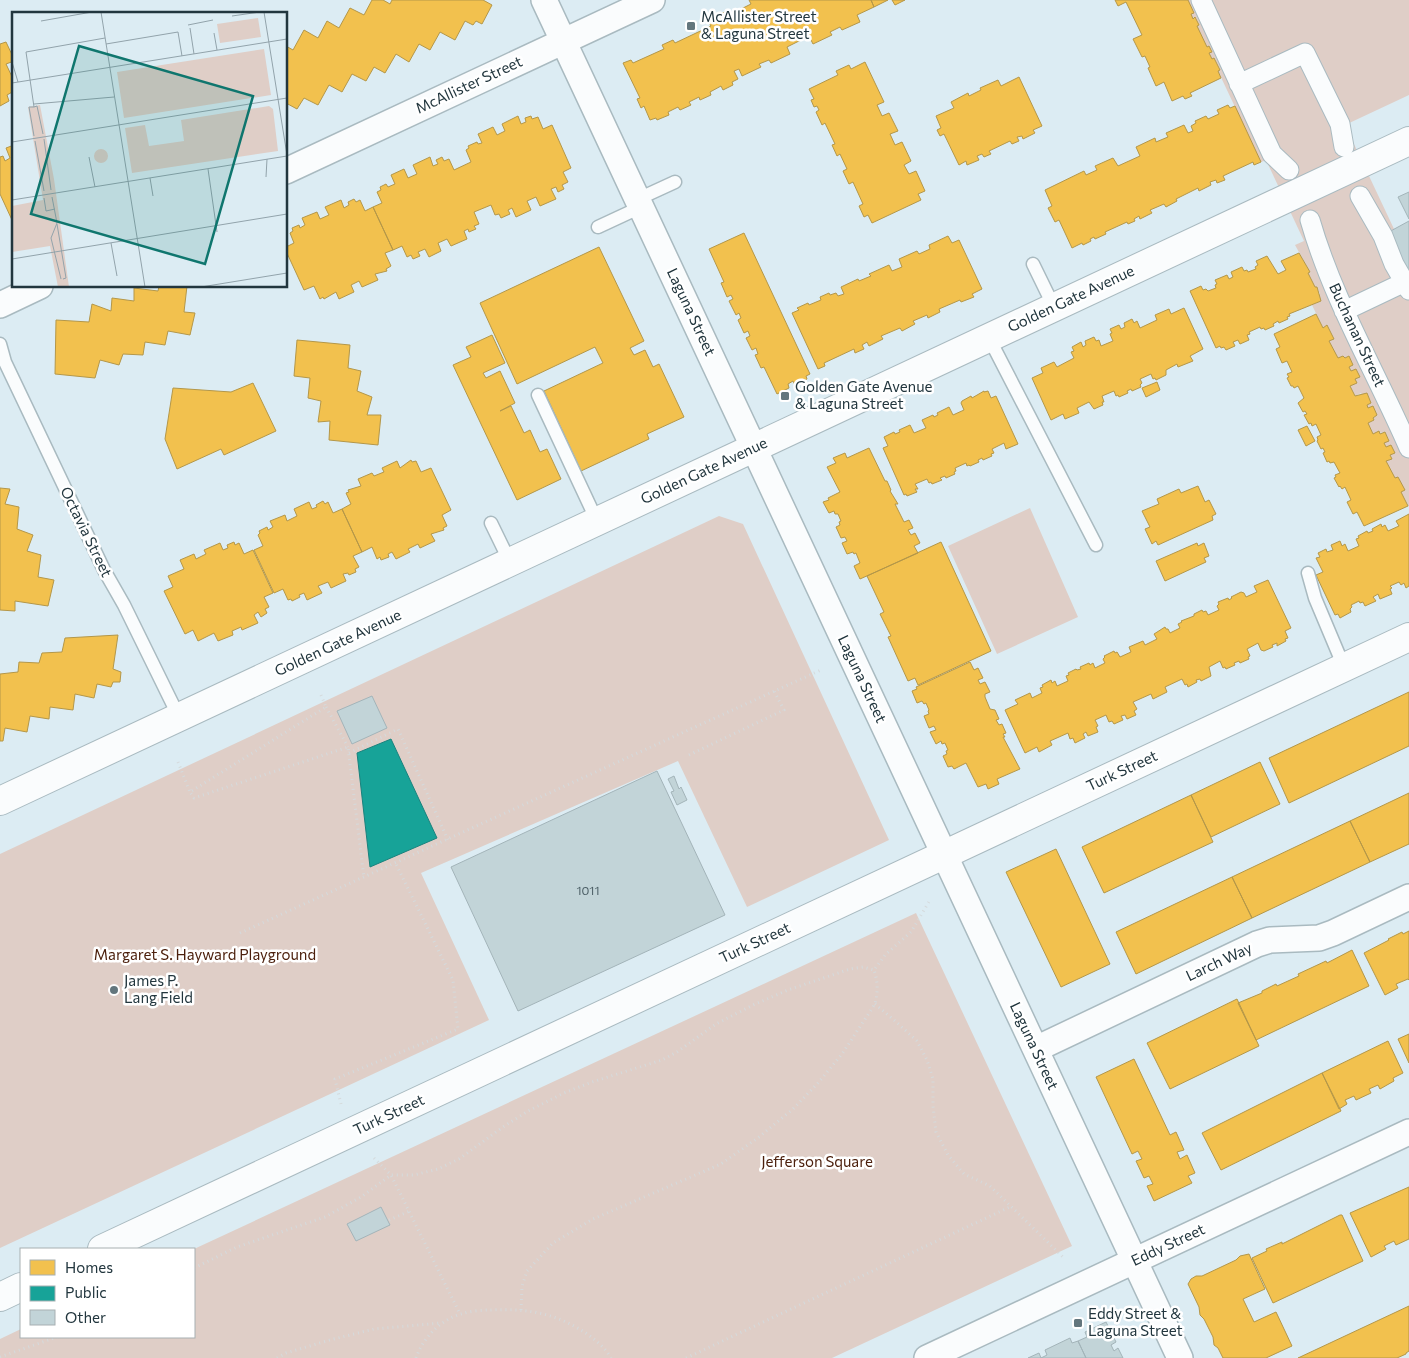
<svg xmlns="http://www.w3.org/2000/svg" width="1409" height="1358" font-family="Commissioner,sans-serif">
	<rect width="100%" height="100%" fill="#dcecf3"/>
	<path fill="#dfcec7" d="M1185,0h224v95l-64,30 49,104 -7,3 22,46v229l-8,-15 4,-2 -7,-13 -3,1 -9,-17 6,-2 -2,-4 5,-2 -4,-8 -5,2 -2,-4 5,-3 -4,-8 -12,2 -5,-11 6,-3 -1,-2 4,-3 -4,-9 -5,2 -1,-3 4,-2 -4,-10 -5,2 -1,-2 -6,3 -5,-10 5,-7 5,-2 -4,-8 -5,2 -2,-4 4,-2 -4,-9 -4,2 -2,-2 -5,2 -9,-17 5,-2 -7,-13 -4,2 -11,-23 9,-4 -3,-6 2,-1 -3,-7h-2l-7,-14 2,-1 -15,-27 9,-4 -38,-81 -5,2 -43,-91 2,-2 -6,-11 -2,1 -3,-6 2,-1 -2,-6 -2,1 -10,-21 2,-1 -3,-7 -3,1z
		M1030,508l48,109 -81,37 -49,-108z
		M719,516l24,8 146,316 -142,67 -69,-146 -257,112 68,147 -489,228v-394z
		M916,913l156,333 -240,112h-832v-19l21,-10v8h173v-88z"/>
	<path fill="#f2c14e" stroke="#b49749" d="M372,0h11l7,4 2,-4h91l9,5 -10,19 -6,-3 -3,4 -8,-4 -10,19 -15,-8 -10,18 -11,-6 -10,18 -13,-8 -11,19 -11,-6 -8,14 -14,-7 -10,18 -13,-7 -11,20 -14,-7 -7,11 -11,-6v-57l7,4 11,-20 14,8 9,-17 12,7 11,-20 14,7z
		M749,0h122l3,7 -17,8 3,7 -18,8 -2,-3 -10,5 2,3 -19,9 -4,-8 -22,11 3,7 -19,9 -2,-3 -10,4 2,3 -19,9 -3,-7 -5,2 4,8 -6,3 1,3 -10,5 -2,-4 -11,6 1,3 -11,5 -1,-3 -10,5 2,3 -11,5 -2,-3 -10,5 1,3 -12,5 -1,-2 -6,2 -6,-14 -3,2 -4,-9 3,-1 -17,-35 8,-3 2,3 31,-14 -2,-4 11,-5 2,3 36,-17 -2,-3 9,-4 -2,-3 11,-5 2,4 22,-11z
		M871,0h17l-14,7z
		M892,0h13l-10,5z
		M1115,0h73l6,13 -3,1 2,5 2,-2 4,8 -2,1 10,21 2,-1 3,6 -3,1 3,6 2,-1 6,12 -2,1 3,7 -31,15 2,3 -7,3 -2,-3 -11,5 -8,-19 -8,4 -8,-18 2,-1 -5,-11 -3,1 -9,-18 9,-4 -16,-33 -8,4z
		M6,42l8,17v2l-8,3 8,17v10l-7,4 2,6 -9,5v-62z
		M865,62l19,40 -7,3 5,11 7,-3 9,18 -8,3 5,11 7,-3 9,19 -7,4 5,9 7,-3 9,20 -7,3 3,6 -49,23 -4,-8 -4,2 -5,-11 4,-2 -10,-22 -4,2 -6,-13 4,-2 -7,-15 -3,2 -5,-11 3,-1 -10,-21 -3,2 -6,-13 3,-2 -2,-4 -3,1 -3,-7 3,-1 -5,-10 29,-14 -2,-4 13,-6 2,4z
		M1019,77l23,49 -9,4 2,3 -12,6 -1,-3 -5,1 2,4 -7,3 -2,-3 -21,10 2,3 -7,3 -2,-3 -5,2 2,4 -12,5 -1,-4 -7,4 -15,-31 -4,2 -3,-6 4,-2 -5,-12 18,-8 -3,-6 17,-9 1,3 12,-6 -1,-2 18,-8 3,6z
		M1228,105l2,3 5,-2 26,56 -7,3 -1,-3 -30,14 2,4 -8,3 -1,-3 -6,2 1,3 -12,6 -1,-3 -22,11 1,2 -11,6 -2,-3 -14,6 2,3 -12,6 -1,-3 -5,3 1,2 -7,3 -1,-2 -22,10 1,2 -11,5 -1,-2 -4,2 1,2 -8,4 -1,-2 -10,5 -13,-28 -4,2 -7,-14 4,-2 -7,-16 39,-19 2,4 11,-5 -2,-4 18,-8 5,8 22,-10 -4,-9 19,-9 1,4 12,-5 -2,-4 18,-8 4,8 5,-2 -2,-5 5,-3 -1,-2 11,-5 2,3 11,-5 -2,-4z
		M518,116l3,8 5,-2 -1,-4 6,-2 1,3 6,-2 5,12 9,-4 19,43 -8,4 5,10 -6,3 2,4 -6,3 -2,-5 -5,2 5,10 -16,7 -4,-9 -9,4 4,9 -15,7 -4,-9 -4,2 2,4 -9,4 -2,-4 -4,1 -4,-10 -17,7 5,12 -5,2 2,3 -7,3 -1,-3 -4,2 3,8 -16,7 -4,-7 -9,4 3,8 -12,6 -4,-8 -7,3 2,4 -7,3 -2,-4 -4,2 -5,-11 -9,4 -20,-43 9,-4 -5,-11 4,-2 -1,-3 6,-3 2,3 7,-3 -4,-9 13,-6 4,9 9,-4 -4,-9 17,-8 3,9 5,-2 -2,-4 6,-3 2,4 5,-2 5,11 17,-8 -5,-12 3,-2 -1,-2 9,-4 1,2 4,-1 -4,-9 15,-7 4,8 8,-4 -3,-7z
		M14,145v74l-2,1 -12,-26v-37l3,-1 2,5 5,-3 -4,-10z
		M354,199l2,3 4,-2 5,11 8,-4 20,43 -8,3 6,13 -5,3 1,2 -12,3 3,6 -16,7 -3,-6 -8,4 3,7 -15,7 -3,-7 -12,7 -1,-2 -3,2 -6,-13 -10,4 -18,-39v-4l8,-4 -4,-10 3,-2 -1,-3 7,-3 1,3 5,-3 -3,-7 15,-6 3,7 9,-4 -4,-8 16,-7 3,8 5,-3 -1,-3z
		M744,233l66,141 -4,2 1,3 -12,6 -2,-4 -5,3 1,4 -12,6 -13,-27 -3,1 -6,-13 3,-1 -2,-6 -4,2 -6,-12 4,-2 -2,-5 -4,2 -6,-13 3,-2 -2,-5 -3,2 -7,-14 4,-2 -2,-4 -4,2 -6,-14 3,-1 -15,-33z
		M948,236l4,7 7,-3 23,49 -10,5 2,3 -13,5 -1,-2 -21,9 1,3 -12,6 -1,-3 -14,6 2,3 -13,7 -2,-3 -19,8 2,3 -14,7 -2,-4 -5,3 2,4 -9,4 -1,-4 -30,14 1,3 -7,3 -26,-56 7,-3 -2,-2 11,-5 1,2 12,-5 -1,-3 9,-4 1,2 6,-2 2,3 6,-2 -3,-7 17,-8 1,2 12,-5 -2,-2 20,-9 3,6 10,-4 -3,-8 18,-8 2,3 11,-5 -1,-4z
		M599,247l45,94 -14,7 4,7 11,-5 8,17 6,-3 25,53 -37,17 2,5 -68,32 -37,-80 59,-28 -8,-16 -78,37 -37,-81z
		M1299,253l11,19 -2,1 7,14h2l4,14 -32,13 1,2 -3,1 1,2 -9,4 -1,-2 -5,3 1,2 -9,4 -1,-2 -3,1 -1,-2 -11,5 1,2 -3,1 2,5 -9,4 -2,-4 -5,2 2,4 -9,4 -2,-3 -3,1 -1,-2 -4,2 -26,-57 11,-5 2,4 3,-1 2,2 8,-3 -1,-3 2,-1 -2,-4 12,-5 2,4 4,-2 -2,-5 11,-5 2,4 3,-1 1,2 8,-3 -1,-2 3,-2 -2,-4 11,-5 11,18 8,-4 -5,-9z
		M159,286h28l-3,26 11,1 -5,22 -22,-4 -3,14 -20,-3 -2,13 -20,-1 -4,11 -19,-5 -5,18 -40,-4 1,-54 33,2 3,-18 19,7 1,-13 22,3v-13l24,3z
		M1184,308l19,41 -13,7 3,5 -15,6 -1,-3 -11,6v5l-10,5 -1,-2 -2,1 -2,-5 -11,5 2,4 -2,2 1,2 -9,4 -1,-2 -4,2 1,2 -9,4 -1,-2 -2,1 -2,-5 -12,5 2,6h-2l1,3 -9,4 -5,-7 -12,6 2,5 -14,6 -2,-5 -12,6 -19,-42 11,-5 -2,-5 13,-6 3,5 17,-9 -3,-6 3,-1 -2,-4 9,-5 2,5 3,-2 -1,-4 9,-4 2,4 3,-1 2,6 12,-5 -3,-7 2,-1 -2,-4 9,-4 2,4 4,-2 -1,-4 8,-4 2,4 3,-2 3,7 17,-8 -2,-5 14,-6 2,5z
		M1316,314l7,14 4,-3 7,14 -5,2 9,17 5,-2 2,2 4,-2 4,9 -4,2 2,4 5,-2 4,8 -5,2 2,4 -7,3 5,10 12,-3 4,10 -4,2 1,3 5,-2 4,9 -4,3 1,2 -6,3 5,11 6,-3 1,3 5,-2 4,9 -5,2 2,4 5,-2 4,8 -5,2 2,4 -6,2 9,17 3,-1 7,13 -4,2 7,14 -44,20 -7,-14 -4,2 -6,-12 4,-2 -6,-13 -3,2 -2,-3 -1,1 -5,-9 2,-1 -1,-2 5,-2 -6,-11 -4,1 -1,-2 -2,1 -4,-9 2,-1 -2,-4 -2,1 -4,-8 1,-1 -1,-3 4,-2 -5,-11 -4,2 -1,-3 -2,1 -5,-9 3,-1 -2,-3 -2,1 -5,-9 6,-5 -6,-12 -4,2 -1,-2h-2l-4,-8 2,-1 -2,-3 5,-2 -5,-11 -5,2 -6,-14 4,-2 -6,-13z
		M492,335l13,28 -22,10 3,5 14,-7 15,32 -15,8 11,-5 13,27 6,-3 10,22 7,-3 14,30 -44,21 -64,-135 18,-8 -5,-10z
		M297,340l53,5 -2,23 13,3 -4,20 15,6 -5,18h14l-3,30 -49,-5 1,-19 -12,1 3,-21 -13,-3 2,-20 -16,-2z
		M1157,382l3,8 -14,7 -4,-9z
		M253,383l23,48 -52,24 -3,-6 -44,20 -12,-30 8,-51 58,4z
		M984,391v1l4,-1 3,7 5,-2 22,48 -12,5 -2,-6 -12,6 2,4 -3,1 1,2 -9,4 -1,-2 -4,2 1,2 -9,4 -1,-1 -2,1 -1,-3 -11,5 1,3 -2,1 1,2 -9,4 -1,-2 -5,2 2,2 -10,4 -1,-2 -2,1 -2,-4 -12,5 3,5h-3l2,3 -10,4 -1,-2 -2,1 -21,-47 5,-2 -4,-9 10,-5 1,2 5,-2 -1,-2 11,-5 4,8 12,-5 -4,-8 11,-5 1,2 4,-2 -1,-2 12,-6 4,8 11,-5 -3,-7 1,-2 9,-5 1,2z
		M1307,426l8,15 -9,5 -8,-16z
		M869,448l16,33h2l4,9 -1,1 8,13h-3l9,18 5,-2 4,8 -5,2 3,5 4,-2 5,10 -6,3 4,7 -58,26 -6,-13 6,-3 -4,-10 -2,1 -1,-2 -6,2 -5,-11 5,-2 -2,-4 -4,1 -5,-11 4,-2 -1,-3 2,-1 -3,-7h-3l-1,-3 -5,2 -6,-11 6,-2 -1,-2 12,-6 -13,-25 9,-4 -3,-5 12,-5 2,5z
		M411,460l1,2 4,-1 5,11 10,-4 20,42 -9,5 5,11 -4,2 1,2 -13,4 4,7 -15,7 -2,-4 -10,5 2,3 -14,7 -4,-7 -4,2 1,3 -8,3 -1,-3 -3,2 -5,-12 -10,5 -20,-43 9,-5 -5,-11 3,-1 -1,-2 13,-4 -3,-7 14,-6 2,3 10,-4 -2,-4 15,-7 3,7z
		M1198,486l7,16 4,-2 7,14 -4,2 1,4 -55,25 -2,-4 -4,3 -7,-15 5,-2 -8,-16 17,-7 -2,-5 22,-10 2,4z
		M0,488l10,1 -5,15 14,3 -2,22 16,6 -6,16 14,4 -3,22 16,3 -6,26 -33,-5v10l-15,-1z
		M323,501l2,3 3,-2 5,11 9,-4 20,43 -9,4 6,11 -4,2 1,3 -7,3 -1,-2 -5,1 3,7 -15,7 -3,-6 -10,4 4,7 -15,7 -3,-7 -5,2 1,2 -8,4 -1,-2 -3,1 -5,-11 -9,4 -20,-43 9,-4 -5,-11 2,-2 -1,-2 8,-4 1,3 5,-3 -3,-6 15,-6 2,6 10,-5 -3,-7 15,-7 3,7 5,-2 -1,-2z
		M1409,514v72l-3,2 -2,-5 -3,2 -2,-3 -9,4 2,2 -2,1 2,5 -12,5 -2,-5 -5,3 3,4 -11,5 -2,-4 -3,1 -1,-2 -8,4 1,2 -2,2 1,3 -11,6 -2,-4 -3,1 -19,-40 7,-3 -7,-14 4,-1 -2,-4 8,-4 1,3 6,-2 -2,-5 9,-4 2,5 3,-2 3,7 11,-5 -3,-7 3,-1 -1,-2 9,-5 1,2 5,-2 -1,-2 9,-5 1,3 3,-2 3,6 11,-5 -3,-5z
		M234,542l1,3 4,-2 5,11 9,-4 20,43 -9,4 5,10 -4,2 2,4 -6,4 -3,-5 -4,3 4,8 -16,7 -1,-3 -9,4 1,4 -15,6 -4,-8 -16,8 -5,-11 -8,4 -21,-43 9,-4 -5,-11 16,-7 -4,-9 14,-6 2,5 10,-5 -2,-4 16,-7 3,7 5,-2 -1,-3z
		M941,542l50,109 -73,34 -3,-7 -7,3 -20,-44 3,-1 -11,-22 4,-2 -17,-36z
		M1197,543l1,3 6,-3 5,13 -5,2 2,4 -41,19 -9,-20z
		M1268,580l23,48 -6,3 3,7 -3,1 1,2 -9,5v-3l-5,2 1,2 -9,4 -3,-1 -3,-7 -11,6 3,7 -2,1 1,2 -9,4 -1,-2 -5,2 1,2 -9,4 -1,-2 -2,1 -3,-7 -11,6 2,9 -10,5 -1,-2 -4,1 1,2 -9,5 -1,-3 -2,1 -3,-6 -17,8 2,5 -14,7 -2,-5 -18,8 4,7 -3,2 2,4 -9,4 -2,-4 -4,1 2,4 -9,4 -2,-3 -3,1 -3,-7 -11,5 3,6 -2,1 2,5 -10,4 -2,-4 -3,2 2,4 -10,5 -2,-5 -3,1 -2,-6 -18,8 2,4 -13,7 -2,-5 -12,6 -20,-43 13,-6 -3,-4 15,-7 2,5 10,-5 -2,-5 3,-1 -1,-2 9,-5 1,3 3,-2 2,5 11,-5 -2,-5 3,-1 -1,-2 8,-4 1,1 4,-1 -1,-2 9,-4 1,2 3,-2 2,5 10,-5 -2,-4 2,-2 -1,-1 10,-5 1,2 2,-1 3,5 11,-5 -2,-5 14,-6 2,4 12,-6 -3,-5 11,-7 1,2h2l2,4 10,-5 -2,-4 4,-2 -1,-1 13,-5v-2l8,-4 1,2 3,-1 2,4 11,-5 -2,-4 2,-2 -1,-2 10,-4 1,2 3,-2 -1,-1 10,-5 3,1 2,4 11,-5 -3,-6z
		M118,635l-5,34 8,3 -1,10h-7l-2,5 -14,-3 -3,14 -19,-4 -2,16 -23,-3 -1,12 -19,-3 -3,16 -22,-4 -2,13h-3v-67l18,-2 1,-10 20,1 3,-10 20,-1 3,-14z
		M970,662l4,8 4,-2 5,10 -5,2 2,4 5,-2 5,10 -5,2v3l5,12 5,1 4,9 -3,1 3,5 3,-1 4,9 -3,1 2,3h-2l17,32 -23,10 2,5 -11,5 -2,-5 -8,3 -12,-24 -12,6 -2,-3 -4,1 -5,-11 4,-2 -1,-3 2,-1 -3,-7 -3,1 -1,-3 -5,3 -6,-12 6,-2 -2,-4 -5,2 -5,-12 5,-2 -1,-3 1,-1 -3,-7 -2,1 -2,-3 -5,2 -5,-12 5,-2 -1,-2z
		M1409,692v54l-120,57 -20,-45z
		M1260,762l20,42 -69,33 -20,-42z
		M1409,793v51l-39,18 -20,-41z
		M1191,795l22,47 -109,51 -22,-46z
		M1350,821l20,41 -118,56 -20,-41z
		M1056,849l54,115 -49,23 -55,-115z
		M1232,877l20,41 -116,56 -20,-42z
		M1409,931v49l-1,-1 -12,5 2,4 -13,7 -21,-42 25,-13 -1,-1 14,-7 1,2z
		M1352,950l17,36 -113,54 -18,-37 24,-10v-2l14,-7 1,2 22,-10 -1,-2 28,-13 1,2z
		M1237,999l22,47 -89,43 -23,-46z
		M1409,1034v29l-11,-24z
		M1388,1041l15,32 -10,5 1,3 -14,8 -2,-4 -9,4 2,4 -15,7 -2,-4 -9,4 2,4 -8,5 -17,-36z
		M1134,1059l36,76 6,-3 8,18 -7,2 3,7 7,-4 8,18 -7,3 4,7 -38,18 -7,-15 6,-2 -4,-8 -5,2 -8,-17 6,-2 -4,-8 -6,3 -36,-77z
		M1322,1073l19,38 -120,59 -19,-37z
		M1409,1187v52l-13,6 -2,-4 -10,5 2,3 -15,8 -21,-44z
		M1340,1215h2l21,46 -90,42 -21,-45 15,-7 -1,-2 16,-7v2z
		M1249,1254l16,35 -22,10 11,23 22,-10 16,34 -26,12h-43l-5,-10 -4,-3 -1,-8 -9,-18 -4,-4 -1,-8 -11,-23 3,-5 5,-3h6l34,-16 4,-4z
		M1409,1306v45l-3,2v1l-9,4h-99z"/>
	<path fill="#17a398" stroke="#1a827d" d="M391,739l46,99 -67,29 -13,-114z"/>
	<path fill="#c2d4d8" stroke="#a3b4b9" d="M1409,192v27l-11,-22z
		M1409,221v57l-22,-45z
		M372,696l15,32 -35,16 -15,-33z
		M657,771l68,144 -207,96 -67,-144z
		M674,776l5,13 2,-2 6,13 -10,5 -6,-13 3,-1 -6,-12z
		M381,1207l9,18 -34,16 -9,-17z
		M1106,1322l10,20 -5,3 3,6 4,-3 5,10h-37l-8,-17 9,-4 -2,-5z
		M1070,1338l2,5 6,-2 8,17h-58l11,-5 2,5 6,-3 -2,-5z"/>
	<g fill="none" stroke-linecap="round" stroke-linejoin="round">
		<g stroke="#a9bac0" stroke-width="15">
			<path id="service" d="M638,199l37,-17
				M598,227l43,-20
				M1033,264l21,43
				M989,338l107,207
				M0,344l5,18 99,208 20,35 55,112
				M538,395l59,126
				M491,523l19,39
				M1308,573l7,25 29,69"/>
		</g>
		<g stroke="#a9bac0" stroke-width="21">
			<path id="pedestrian" d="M1201,0l71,154 17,16
				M1239,84l66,-31 35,71 4,23
				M1360,196l23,40 11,28 15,26
				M1310,220c23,80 66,152 99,228
				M1344,311l61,-29"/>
		</g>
		<g stroke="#a9bac0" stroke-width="28">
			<path id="minor" d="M544,0l636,1358
				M286,171l366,-171
				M0,305l40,-19
				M1036,1049l221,-105 13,-4 49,-2 14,-5 76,-36
				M927,1358l482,-226"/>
		</g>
		<g stroke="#a9bac0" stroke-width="30">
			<path id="secondary" d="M0,801l1409,-660
				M102,1249l1307,-612
				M0,1297l21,-10"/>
		</g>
		<path stroke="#d5dadc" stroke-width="3" stroke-dasharray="1 4" stroke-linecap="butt" d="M321,695l5,12 -136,85 4,6 154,-51 16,131
			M326,707l22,40
			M349,753l49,-24 50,111
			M689,755l95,-45 -10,-19
			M178,762l12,30
			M240,933l581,-263
			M875,1004l19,16 23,21 10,19 6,19v27l3,26 12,23 16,19 26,12 73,71
			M341,1104l-6,-25 123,-50 -5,-49 -57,-116
			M374,1158l17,17 69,139
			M389,1220l21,-9
			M194,1268l43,-21 88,-30 36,-20 30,-22h23l24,-6 21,-10 44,-32 25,-16 36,-18 28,-11 70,-22 15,-8 39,-28 37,-19 35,-15 62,-21 13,-2 11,3
			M521,1310l1,-24 5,-15 26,-28 40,-24 128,-55 38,-27 34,-28 25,-26 24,-29 33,-50c3,-12 3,-22 -1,-34l11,-15 26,-23 19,-32
			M0,1357l57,-20
			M277,1358l9,-5 44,-13 44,-11 67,-6
			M416,1358c7,-20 24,-38 45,-44 9,-3 21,-4 30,-4 38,-2 68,4 99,26 8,6 16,13 21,22
			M686,1358l326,-152"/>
		<use href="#service" stroke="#fafcfd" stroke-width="12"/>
		<use href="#pedestrian" stroke="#fafcfd" stroke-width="19"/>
		<use href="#minor" stroke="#fafcfd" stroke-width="25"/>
		<use href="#secondary" stroke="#fafcfd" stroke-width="28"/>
	</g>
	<g fill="#63767d" stroke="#fff" stroke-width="2">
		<rect x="686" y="21" width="10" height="10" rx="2.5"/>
		<rect x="780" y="391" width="10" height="10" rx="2.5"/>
		<circle cx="114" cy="990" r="5"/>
		<rect x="1073" y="1318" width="10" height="10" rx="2.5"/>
	</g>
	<g text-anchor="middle" stroke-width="5" stroke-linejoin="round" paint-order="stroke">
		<g font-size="12" fill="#4b5e65">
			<text x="588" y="895">1011</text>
		</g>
		<g font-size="15" fill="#22363e" stroke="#fff" text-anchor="start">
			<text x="701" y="22">McAllister Street<tspan x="701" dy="17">&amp; Laguna Street</tspan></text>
			<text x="795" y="392">Golden Gate Avenue<tspan x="795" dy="17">&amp; Laguna Street</tspan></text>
			<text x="124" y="986">James P.<tspan x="124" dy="17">Lang Field</tspan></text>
			<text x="1088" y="1319">Eddy Street &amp;<tspan x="1088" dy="17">Laguna Street</tspan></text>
		</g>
		<g font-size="15" fill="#22363e" stroke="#fff">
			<text transform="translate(469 85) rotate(-25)" y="5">McAllister Street</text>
			<text transform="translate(1071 299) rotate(-25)" y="5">Golden Gate Avenue</text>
			<text transform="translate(691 312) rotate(65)" y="5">Laguna Street</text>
			<text transform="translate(1357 335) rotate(65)" y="5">Buchanan Street</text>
			<text transform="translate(704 471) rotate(-25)" y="5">Golden Gate Avenue</text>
			<text transform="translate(86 532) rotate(64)" y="5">Octavia Street</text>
			<text transform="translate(338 643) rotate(-25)" y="5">Golden Gate Avenue</text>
			<text transform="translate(862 679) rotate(65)" y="5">Laguna Street</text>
			<text transform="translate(1122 771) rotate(-25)" y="5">Turk Street</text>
			<text transform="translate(755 943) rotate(-25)" y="5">Turk Street</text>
			<text transform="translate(1219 962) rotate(-25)" y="5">Larch Way</text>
			<text transform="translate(1034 1046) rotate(65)" y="5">Laguna Street</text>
			<text transform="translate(389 1115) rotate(-25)" y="5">Turk Street</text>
			<text transform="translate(1168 1245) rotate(-25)" y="5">Eddy Street</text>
		</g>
		<g font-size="15" fill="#4c200d" stroke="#fff">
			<text x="205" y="960">Margaret S. Hayward Playground</text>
			<text x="817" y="1167">Jefferson Square</text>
		</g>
	</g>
	<g transform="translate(12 12)">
		<rect width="275" height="275" fill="#dcecf3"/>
		<path d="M246,6l3,19 -41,6 -3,-19zM252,37l7,46 -147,23 -7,-46zM28,93l14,74 15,108h-11l-8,-41 -38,6v-46l31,-6 -15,-93zM257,94l4,3 5,42 -146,22 -7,-45 20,-3 4,21 35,-5 -3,-21zM82 144a7 7 0 1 1 14 0a7 7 0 1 1-14 0Z" fill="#dfcec7"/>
		<path fill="none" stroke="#92a3ab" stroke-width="1" d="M89,0l44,275M252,0l23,143M220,4l28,-4M29,9l51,-9M176,13l25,-5M178,16l4,26M202,21l3,17M94,32l72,-12 4,24M0,50l6,20M0,71l275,-44M22,92l80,-7M22,95h-5l5,29M31,122l-6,-28 -3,1 -8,-55 79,-14M32,127l7,51M23,129l9,50M0,130l275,-44M77,145l6,30M196,157l9,63M254,165l1,-18M138,166l3,18M40,185l5,26 -6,15 10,41M32,186l2,13 9,-2M0,188l275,-44M45,212l9,54 -3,1M99,231l6,33M0,247l275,-45M189,275l86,-14"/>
		<path fill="#0f766e" fill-opacity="0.15" stroke="#0f766e" stroke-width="2.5" d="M67,34l174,50 -48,168 -174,-50z"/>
		<rect width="275" height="275" fill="none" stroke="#22363e" stroke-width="2.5"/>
	</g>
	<rect x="20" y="1248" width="175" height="90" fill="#ffffff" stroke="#a7afb2"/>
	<rect x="30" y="1260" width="25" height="15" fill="#f2c14e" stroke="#a7afb2"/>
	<text x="65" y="1273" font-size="15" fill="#22363e">Homes</text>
	<rect x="30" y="1286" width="25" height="15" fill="#17a398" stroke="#a7afb2"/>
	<text x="65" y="1298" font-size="15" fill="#22363e">Public</text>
	<rect x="30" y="1310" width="25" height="15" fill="#c2d4d8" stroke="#a7afb2"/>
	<text x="65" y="1323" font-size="15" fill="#22363e">Other</text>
</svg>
